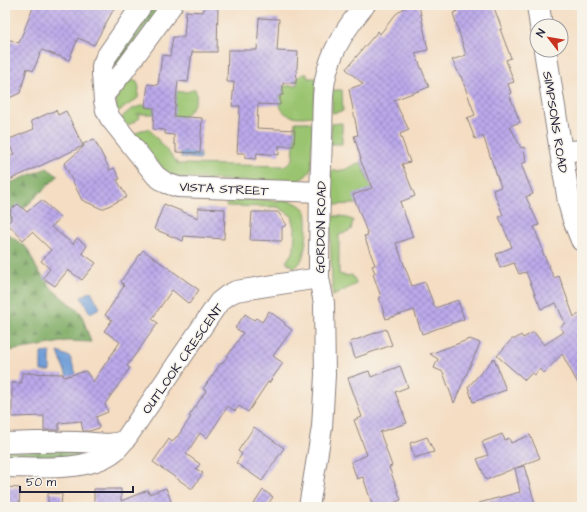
<svg xmlns="http://www.w3.org/2000/svg" width="587" height="512" font-family="'Architects Daughter',sans-serif">
	<defs>
		<pattern id="forest-firs" width="22" height="20" patternUnits="userSpaceOnUse"><rect width="22" height="20" fill="#7baa62"/><path d="M5 1l3.5 6h-7zM16 11l3.5 6h-7z" fill="#648a52"/></pattern>
		<pattern id="building-cross-hatch" width="8" height="8" patternUnits="userSpaceOnUse"><rect width="8" height="8" fill="#bba9ea"/><path d="M0 0l8 8M0 8l8-8" fill="none" stroke="#9889bf"/></pattern>
	</defs>
	<rect width="100%" height="100%" fill="#f7f3e8"/>
	<filter id="ink" filterUnits="userSpaceOnUse"><feTurbulence type="fractalNoise" baseFrequency=".025" numOctaves="2"/><feDisplacementMap in="SourceGraphic" scale="8" xChannelSelector="R" yChannelSelector="G"/><feConvolveMatrix kernelMatrix="1 2 1 2 8 2 1 2 1" color-interpolation-filters="sRGB"/></filter>
	<filter id="wash" filterUnits="userSpaceOnUse"><feTurbulence type="fractalNoise" baseFrequency=".012" numOctaves="4" result="noise"/><feDisplacementMap in="SourceGraphic" scale="16" xChannelSelector="R" yChannelSelector="G"/><feGaussianBlur stdDeviation="0.9" result="paint"/><feColorMatrix in="noise" values="0 0 0 0 0 0 0 0 0 0 0 0 0 0 0 0 0 1.4 0 .05"/><feComposite in="paint" operator="in"/></filter>
	<g filter="url(#wash)">
		<rect width="100%" height="100%" fill="#f4ddc2"/>
		<path fill="#9ac470" stroke="#5e7356" d="M303,74h4v3l2,1h7l-2,38c-10,1 -31,4 -34,-11 -1,-3 0,-7 0,-10h3v-9l14,-1v-7z
			M131,79l6,3 2,5 -1,11 -4,3 -15,10h-2c-4,-13 3,-21 10,-31z
			M195,89c5,11 -4,20 -11,28l-12,-1v-3l-18,-1v2h-17l3,4 -13,8 -6,-7c5,-8 16,-13 25,-14v2l28,3 3,-19c7,2 11,1 18,-2z
			M332,90h10l1,21 -11,2z
			M295,122h14l4,3 -2,44c-5,9 -11,11 -20,14l-108,-5 -13,-4 -8,-6 -28,-33 7,-5 8,-1 29,35 108,2 7,-7z
			M342,123v21h-11v-20z
			M361,162l10,26 -14,16 -27,1 1,-34 13,-1z
			M227,199l64,2c5,2 12,5 15,11 3,10 0,40 -5,49 -2,3 -4,5 -6,7l-9,-6 8,-12 1,-22 -3,-12 -14,-9 -52,-1z
			M330,216h11l12,4 -2,10 -12,5v39l7,2 6,-1 3,5 1,4 -23,12c-2,-27 -3,-54 -3,-80z"/>
		<path fill="url(#forest-firs)" stroke="#4e664e" d="M148,5h17l-48,60 -3,1h-4z
			M47,168l11,8 -53,50v-41z
			M5,232l22,16 10,21 16,21 28,23 10,29 -24,-1 -32,6 -27,4 -3,-1z
			M80,449v5l-3,4 -72,4v-12z"/>
		<path fill="#6f9ed8" stroke="#48608a" d="M181,152l19,1v6l-19,-2z
			M91,291l9,17 -10,5 -9,-16z
			M50,352v19h-9v-18z
			M58,352l12,5 6,17 -9,3z"/>
		<g id="blocks">
			<path fill="url(#building-cross-hatch)" d="M34,5h82l-22,40 -16,-7 -9,22 -27,-10 -9,21 -6,-3 -7,25 -15,7v-62l14,5z
				M204,5h14l-1,47h-25l-4,30 -10,-1 -4,35 28,2 -2,35 -24,-1v-8h-2v-9l-9,-1v-4l-12,-1 1,-21 -9,-1 3,-23 10,1 4,-30 8,1 3,-19h11l2,-26 17,1z
				M408,5h11l9,45 -13,3 14,34 -35,13 15,30 -9,4 10,28 -8,2 13,32 -15,6 13,35 -17,6 16,43 13,-4 10,26 23,-8 6,19 -42,15 -8,-24 -28,9 -7,-21 2,-1 -8,-23 2,-1 -3,-7 3,-1 -11,-29 4,-1 -15,-40 19,-7 -12,-29h1l-7,-23 4,-1 -9,-46 14,-5 -17,-15 32,-38 2,3 16,-20z
				M454,5h39l9,24h-2l11,29 -5,2 8,22 -6,2 3,9 -2,1 11,28 -10,4 11,22 3,-1 2,15 -5,2 12,30 -7,3 13,28 -5,2 9,23 -1,1 12,27 5,-2 15,41 8,-5v79l-20,-37 -18,19 -5,-4 -4,6 -3,-2 -7,7 -28,-24 15,-17h3l6,-4 2,3 11,-6 10,13 20,-13 -4,-5 5,-4 -9,-20 -15,6 -15,-37 -7,2 -5,-11 -14,5 -4,-14 16,-7 -13,-30 4,-2 -10,-25 8,-3 -18,-51 -8,3 -8,-21 8,-3 -14,-39h-1l-8,-16 14,-5 -13,-42 4,-1z
				M259,18l20,1 -2,32 21,1 -2,31h-13v12h-3v10l-22,-1 -1,24 38,2 -1,16h-15v9l-22,-2 -1,6 -11,-1v-5h-8l3,-47h-8l2,-24h-7l1,-32h29z
				M56,110l2,5 8,-4 17,35 -78,36v-24l9,-4 -7,-14 27,-11 -3,-8z
				M94,139l16,31 4,-2 6,11 -3,1 10,17 -25,12 -20,-9 -18,-36 20,-18 -1,-2z
				M42,200l19,18 -10,9 22,17 4,-6 10,8 -5,7 14,10 -14,17 -14,-10 -13,16 -12,-8 7,-9 -9,-8 10,-11 -19,-18 -9,8 -16,-17 4,-3 -1,-10 8,-6 9,8z
				M164,204l34,14v-10l27,1 -1,30 -40,-3 -1,5 -29,-12z
				M252,212h26l9,13 -5,2v14l-32,-1z
				M143,250l56,40 -10,14 -17,-14 -20,29 6,4 -31,43 3,2 -25,36 3,8 -12,5 3,11 -9,3h-7l-2,-10 -22,2v7h-15v-14l-32,1v-34h9l1,-10 41,1 1,3 22,-6 7,11 27,-40 -16,-11 8,-11 -7,-5 19,-29 -3,-5z
				M269,311l16,12 -1,1 8,6 -19,26 10,7 -14,20 -1,-1 -20,30 -9,-6 -4,5 -7,-5 -21,32 -7,-5 -14,21 14,10 -4,5 7,4 -11,16 -39,-27 16,-23 3,3 4,-5h1l14,-20 -2,-1 17,-25 -3,-2 18,-26 1,1 21,-31 -8,-5 10,-14 9,6 2,-2 6,4z
				M386,329l6,16 -37,13 -5,-16z
				M470,339l10,4 -26,60 -11,-31 -9,-4 4,-9 -8,-5z
				M494,358l12,32 -33,12 -5,-15z
				M400,366l8,21 -13,5 12,31 -27,9 12,34 -3,1 12,33 -17,7h-11l-10,-30 -6,2 -6,-17 16,-7 -13,-35 8,-3 -14,-39 21,-7 2,6z
				M254,427l30,21 -22,33 -26,-18 6,-9 -4,-3z
				M502,434l3,6 4,-2 2,5 19,-8 10,23 -24,10 8,-2 12,41h-57v-4l41,-11 -5,-24 -29,12 -9,-21 11,-4 -6,-13z
				M427,437l7,15 -20,6 -4,-15z
				M5,487l15,1 -1,19h-14z
				M166,488l7,19h-79v-18h27v12l27,-11 1,4z
				M263,490l10,7 -7,10h-14z
				M48,493l14,1 -1,13h-13z"/>
		</g>
	</g>
	<g filter="url(#ink)">
		<use href="#blocks" fill-opacity="0" stroke="#8b807e" stroke-width="1"/>
		<g fill="none" stroke-linecap="round" stroke-linejoin="round">
			<g stroke="#8b807e" stroke-width="22">
				<path id="minor" d="M142,5l-36,52 -4,9v8l2,27 2,9 4,8 46,58 10,7 12,4 142,5
					M104,95l19,-23 49,-67
					M561,152l21,-2
					M5,443c25,-1 50,-2 74,-1 15,0 32,5 46,-2
					M5,467c32,0 80,5 107,-14 6,-4 10,-10 15,-16l92,-135 9,-7 8,-4 83,-13
					M309,507l13,-80 3,-52 -1,-72 -5,-25v-12c0,-43 1,-86 3,-128 1,-24 -1,-48 6,-70 7,-24 21,-44 37,-63"/>
			</g>
			<g stroke="#8b807e" stroke-width="24">
				<path id="major" d="M538,5l3,21
					M545,50l24,152 5,18 8,20"/>
			</g>
			<use href="#minor" stroke="#fff" stroke-width="20"/>
			<use href="#major" stroke="#fff" stroke-width="22"/>
		</g>
	</g>
	<g text-anchor="middle" stroke-width="3" stroke-linejoin="round" paint-order="stroke">
		<g font-size="13" fill="#22223b" stroke="#f7f3e8">
			<text transform="translate(556 122) rotate(81)" y="5">SIMPSONS ROAD</text>
			<text transform="translate(224 188) rotate(3)" y="5">VISTA STREET</text>
			<text transform="translate(320 227) rotate(-89)" y="5">GORDON ROAD</text>
			<text transform="translate(182 358) rotate(-55)" y="5">OUTLOOK CRESCENT</text>
		</g>
	</g>
	<rect width="587" height="512" fill="none" stroke="#f7f3e8" stroke-width="20"/>
	<g transform="translate(549 38) rotate(301)"><circle r="19" fill="#f7f3e8" stroke="#a29fa3"/>
	<path d="M0-3L7 15L0 10L-7 15Z" fill="#c8321e"/>
	<text y="-6" font-size="11" font-weight="bold" text-anchor="middle" fill="#22223b">N</text>
	</g>
	<path d="M20 486v6h113v-6" fill="none" stroke="#22223b" stroke-width="2"/>
	<text x="26" y="486" font-size="12" fill="#22223b" stroke="#f7f3e8" stroke-width="3" paint-order="stroke">50 m</text>
</svg>
